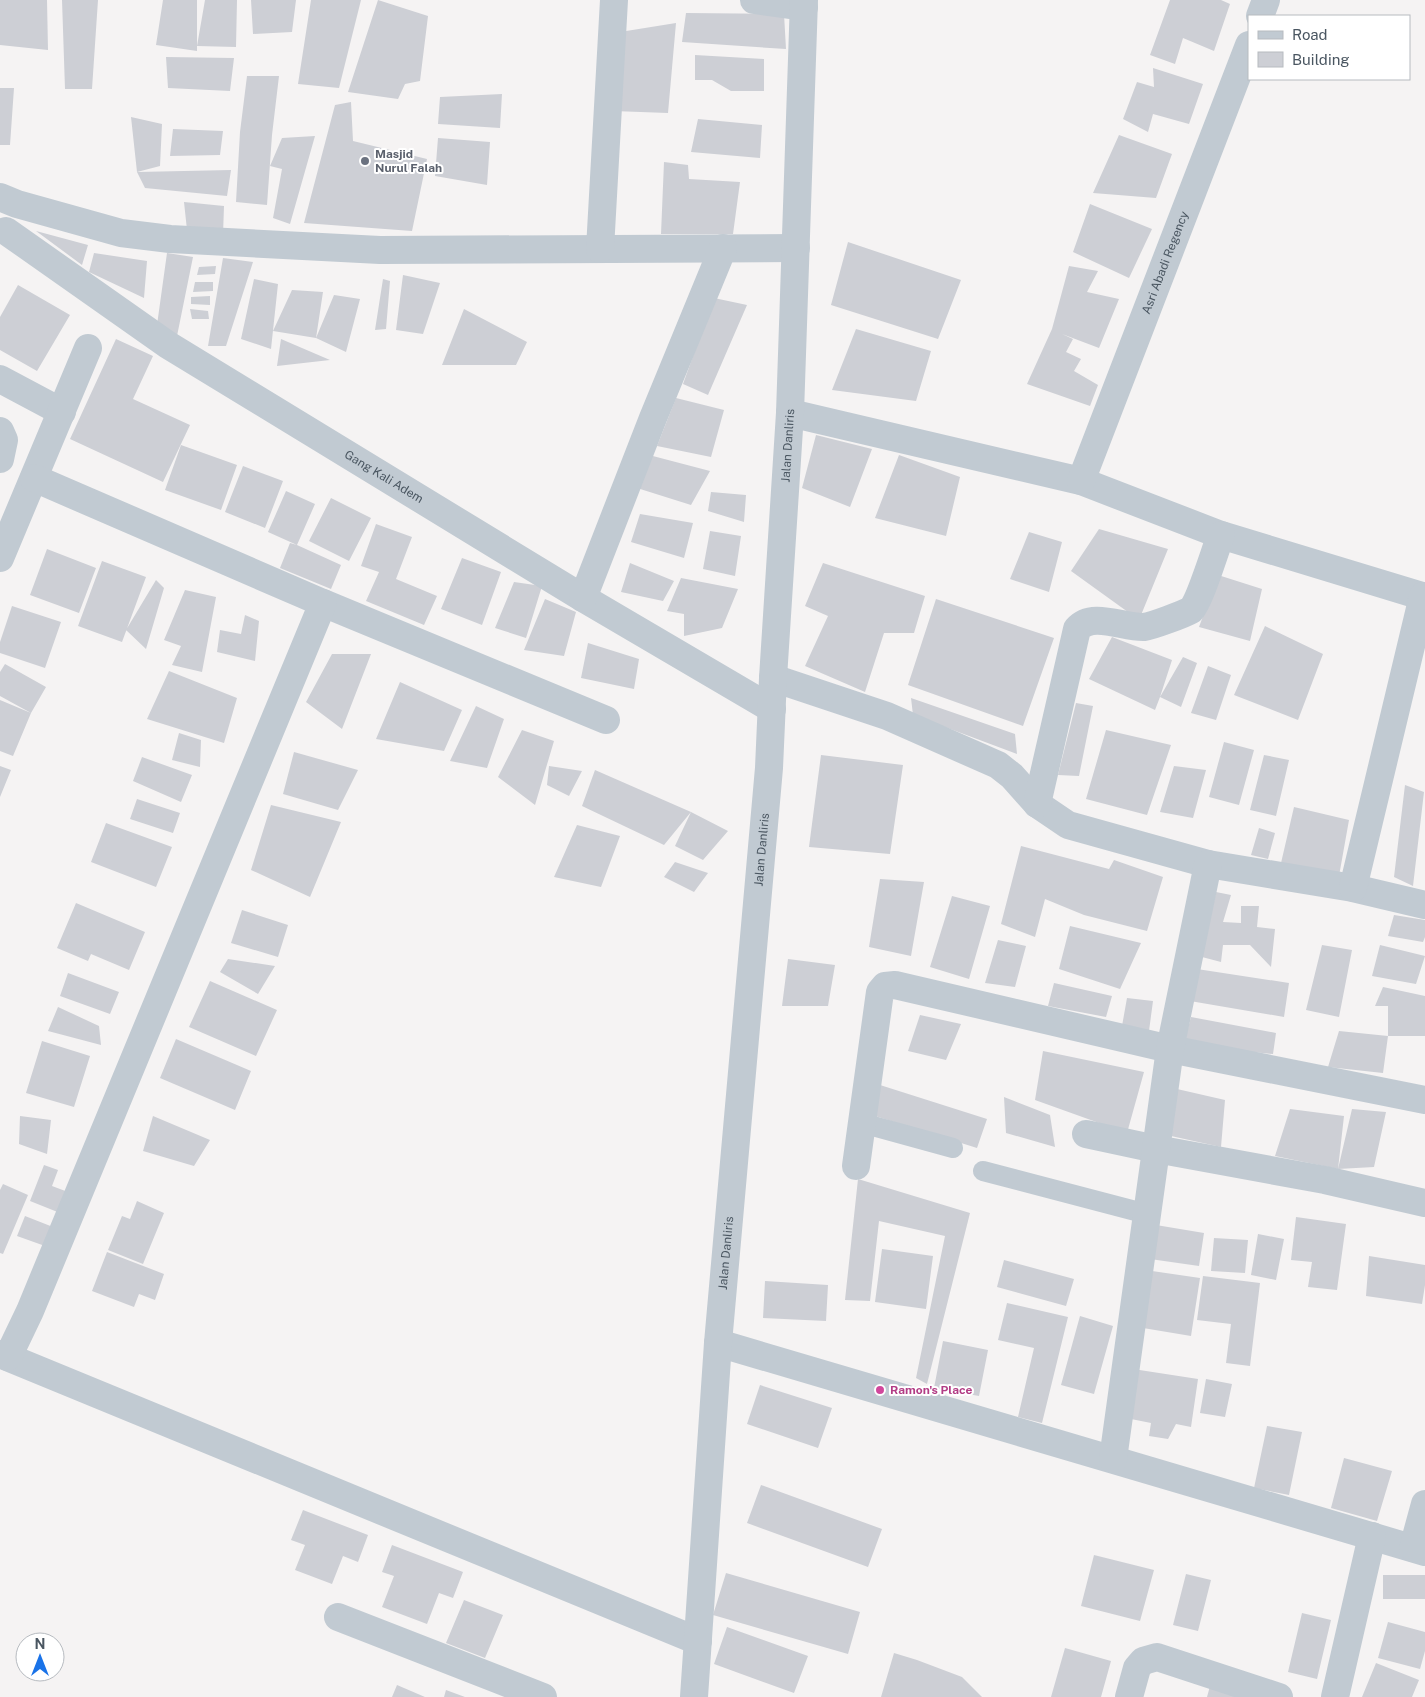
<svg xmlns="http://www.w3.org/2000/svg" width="1425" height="1697" font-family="'Public Sans',sans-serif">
	<rect width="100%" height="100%" fill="#f5f3f3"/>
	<path fill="#cdcfd5" d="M0,0h47l1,50 -48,-5z
		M62,0h36l-6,89h-27z
		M163,0h34v51l-41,-6z
		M205,0h32l-1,47 -39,-1z
		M251,0h45l-4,32 -39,2z
		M311,0h50l-22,88 -41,-4z
		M378,0l50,16 -8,65 -15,3 -7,15 -50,-7z
		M1170,0h51l9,4 -16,47 -31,-13 -8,26 -25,-9z
		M686,13l98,1 2,35 -104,-7z
		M676,23l-8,90 -55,-2 7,-79z
		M695,55l69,4v32h-33l-19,-11h-17z
		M166,57l68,1 -4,33 -62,-3z
		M1153,68l50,16 -14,40 -36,-10 -5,18 -25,-13 14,-37 17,5z
		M247,76h32l-7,59 -5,70 -31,-3 4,-70z
		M0,88h14l-4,57h-10z
		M502,94l-2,34 -62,-4 2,-27z
		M351,102l2,39 74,18 -15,72 -108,-8 31,-118z
		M131,117l31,7 -2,42 -23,6z
		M698,119l64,6 -2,33 -69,-6z
		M173,129l50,2 -3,24 -50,1z
		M1119,135l53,19 -16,44 -63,-5z
		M315,136l-25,88 -17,-6 9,-49 -12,-3 12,-28z
		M438,138l52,4 -3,43 -52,-9z
		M664,162l24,3 1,14 51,3 -7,52h-72z
		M231,170l-4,26 -82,-8 -8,-16z
		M184,202l40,4 -1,29 -36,-5z
		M1090,204l62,25 -23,49 -56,-26z
		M36,231l52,14 -6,20z
		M848,242l113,38 -23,59 -107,-34z
		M94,253l53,8 -3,37 -55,-26z
		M167,253l26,4 -16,79 -20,-11z
		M223,258l30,4 -27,84h-18z
		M216,266l-1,8 -18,1 2,-8z
		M1069,266l29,5 -11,21 32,7 -20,49 -37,-14 11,5 -7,13 15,7 -7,12 24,14 -8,21 -63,-22 25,-55z
		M403,275l37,8 -17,51 -27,-4z
		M254,279l24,5 -7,65 -30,-10z
		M383,279l7,2 -4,48 -11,1z
		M195,282h18v9l-20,1z
		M18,285l52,30 -33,56 -37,-21v-33z
		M292,290l31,2 -7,46 -43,-7z
		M334,295l26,4 -14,53 -30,-14z
		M210,296v9l-19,-1v-7z
		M714,298l33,7 -39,90 -25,-11z
		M190,309l18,2 1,8h-17z
		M464,309l63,33 -11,23h-74z
		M856,329l75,22 -15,50 -84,-11z
		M116,339l37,17 -20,43 57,26 -27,57 -93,-43z
		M281,339l49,21 -53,6z
		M676,398l48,12 -13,47 -54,-11z
		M816,435l56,14 -22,58 -48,-19z
		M181,445l56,20 -16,45 -56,-20z
		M649,455l61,16 -19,34 -54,-17z
		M899,455l61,22 -14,59 -71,-18z
		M243,466l40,15 -18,47 -40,-16z
		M286,491l29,13 -18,41 44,20 -10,24 -51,-21 10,-25 7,2 -29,-13z
		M711,492l35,3 -2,27 -36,-11z
		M331,498l40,20 -22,43 -40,-20z
		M640,514l53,9 -9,35 -53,-16z
		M376,524l36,13 -16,42 41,17 -13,29 -58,-24 13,-29 -18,-6z
		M1099,529l69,20 -29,71 -68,-49z
		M710,531l31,5 -6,40 -32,-7z
		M1029,532l33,10 -13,50 -39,-13z
		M47,549l49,19 -17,45 -49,-18z
		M462,558l39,14 -19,53 -41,-16z
		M102,561l44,16 -24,65 -44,-16z
		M630,563l44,18 -11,20 -42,-9z
		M823,563l102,33 -11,37h-30l-19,59 -60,-26 23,-50 -23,-10z
		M1218,575l44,14 -12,52 -51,-14z
		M681,578l57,11 -16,39 -38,8v-22l-17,-3z
		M156,580l8,8 -18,61 -20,-19z
		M514,582l28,4 -16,52 -31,-10z
		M185,590l31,7 -14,75 -30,-7 9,-19 -17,-6z
		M545,599l31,13 -12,44 -40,-6z
		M936,599l118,39 -31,88 -115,-41z
		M12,606l49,16 -16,46 -45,-15v-11z
		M245,615l14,6 -4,40 -38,-9 3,-22 21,4z
		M1265,626l58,28 -25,66 -64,-25z
		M1112,637l60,23 -12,37 23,-40 14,6 -16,44 -21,-10 -5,13 -66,-31z
		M588,643l51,16 -5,30 -53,-11z
		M332,654h39l-29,75 -36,-27z
		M5,664l41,23 -15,26 -31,-17v-24z
		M1208,666l23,9 -15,45 -25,-7z
		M169,671l68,27 -13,45 -77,-24z
		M400,682l62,28 -18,41 -68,-12z
		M911,698l104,36 2,20 -104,-39z
		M0,700l31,13 -18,43 -13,-5z
		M1076,703l17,3 -14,70 -21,-1z
		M476,706l28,13 -17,49 -37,-7z
		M522,730l32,11 -19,64 -37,-28z
		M1106,730l65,15 -24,70 -61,-16z
		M179,733l22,7 -1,27 -28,-7z
		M1224,742l30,8 -15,55 -30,-8z
		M294,752l64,18 -20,40 -55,-16z
		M821,755l82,10 -13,89 -81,-7z
		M1264,755l25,5 -13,56 -26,-6z
		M142,757l50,18 -11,27 -48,-21z
		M0,766l11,4 -11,27z
		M549,766l33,5 -13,25 -22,-11z
		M1174,766l32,4 -13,48 -33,-6z
		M595,770l96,42 -27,33 -82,-39z
		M1405,785l19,7 -11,94 -19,-9z
		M137,799l43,14 -7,20 -43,-14z
		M271,805l70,17 -31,75 -59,-27z
		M1294,807l55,13 -10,56 -58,-13z
		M691,812l37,19 -25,29 -28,-14z
		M106,823l66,24 -16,40 -65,-25z
		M577,825l43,11 -19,51 -47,-10z
		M1259,828l16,5 -7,26 -17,-4z
		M1021,846l88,23 5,-9 49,17 -16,54 -63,-16 -39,-16 -10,38 -34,-13z
		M675,862l33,11 -14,19 -30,-15z
		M880,879l44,3 -13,74 -42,-9z
		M1216,892l15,3 -8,27 18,1v-17h18l-2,21 18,2 -4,38 -21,-22h-27l-2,17 -19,-5z
		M952,896l38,10 -21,73 -39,-12z
		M76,903l69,29 -16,38 -38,-16 -3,7 -31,-13z
		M242,910l46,15 -10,32 -47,-14z
		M1394,915l31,5v17l-2,5 -35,-6z
		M1070,926l71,17 -21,46 -61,-20z
		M998,940l28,6 -11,41 -30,-4z
		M1322,945l30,5 -13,67 -33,-7z
		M1380,945l45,11 -9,28 -44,-8z
		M228,959l47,7 -17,28 -38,-22z
		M788,959l47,6 -7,41h-46z
		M1197,969l92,14 -5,34 -94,-16z
		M68,973l51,19 -9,22 -50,-18z
		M210,981l67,29 -21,46 -67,-29z
		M1054,983l58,13 -6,21 -58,-11z
		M1383,987l42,9v40h-37v-30h-13z
		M1127,998l26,3 -4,30 -27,-5z
		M58,1007l41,19 2,19 -53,-14z
		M920,1015l41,9 -15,36 -38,-9z
		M1191,1017l85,16 -3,21 -58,-6 -30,-9z
		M1339,1031l49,5 -5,37 -55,-6z
		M176,1039l75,32 -16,39 -75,-32z
		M42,1041l48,15 -16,51 -48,-14z
		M1043,1051l101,21 -17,61 -92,-33z
		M880,1085l107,34 -10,29 -105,-33z
		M1177,1089l48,11 -4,47 -50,-11z
		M1004,1097l46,18 5,32 -49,-14z
		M1290,1109l54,7 -6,53 14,-60 34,3 -12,55 -36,2 -63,-13z
		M20,1116l31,4 -4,34 -28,-10z
		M153,1116l57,24 -16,26 -51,-15z
		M44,1165l14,5 -6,16 16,6 -8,21 -30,-12z
		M858,1179l112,34 -43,171 -11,-6 29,-142 -66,-15 -9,80 -25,-1z
		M3,1184l25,11 -25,59 -3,-1v-63z
		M137,1201l27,12 -21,51 -35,-14 14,-34 8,3z
		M25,1216l28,11 -8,19 -28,-10z
		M1296,1217l50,7 -9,66 -29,-3 4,-25 -21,-2z
		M1156,1225l48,8 -5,33 -49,-7z
		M1258,1234l26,5 -8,41 -25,-5z
		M1214,1238l34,2 -3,33 -34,-2z
		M882,1249l51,7 -7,53 -51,-7z
		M107,1252l57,22 -9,26 -16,-6 -5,13 -42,-16z
		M1369,1256l56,9v20l-3,19 -56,-8z
		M1004,1260l70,19 -8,27 -69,-19z
		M1152,1271l48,7 -9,58 -48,-8z
		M1203,1276l57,7 -10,83 -24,-3 5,-39 -34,-4z
		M765,1281l63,4 -2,36 -63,-3z
		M1007,1303l61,14 -26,106 -24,-6 16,-69 -36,-8z
		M1080,1316l33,10 -19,68 -33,-9z
		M943,1341l45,9 -9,46 -45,-8z
		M1133,1369l65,10 -7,48 -15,-3 -8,15 -19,-3 2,-13 -25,-5z
		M1206,1379l26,5 -7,33 -25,-4z
		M760,1385l72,23 -14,40 -71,-24z
		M1267,1426l35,6 -13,63 -35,-7z
		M1344,1458l48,13 -15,50 -46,-13z
		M761,1485l121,44 -14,38 -121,-44z
		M303,1510l65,25 -10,27 -15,-6 -11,28 -37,-14 10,-25 -14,-5z
		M392,1545l71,27 -10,26 -14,-5 -12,31 -45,-17 12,-31 -12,-4z
		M1094,1555l60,15 -14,51 -59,-15z
		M726,1573l134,39 -12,42 -135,-39z
		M1186,1574l25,6 -13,51 -25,-6z
		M1383,1575h42v24h-42z
		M464,1600l39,15 -18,43 -39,-15z
		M1302,1613l29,7 -14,59 -29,-7z
		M1388,1622l37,10v19l-5,18 -42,-11z
		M727,1627l81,29 -14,37 -80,-29z
		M1065,1648l46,13 -10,36h-50z
		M894,1653l23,7 45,17 20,20h-101z
		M1376,1663l43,17 -7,17h-50z
		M397,1685l28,12h-33z
		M1210,1686l29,11h-32z
		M446,1690l19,7h-21z"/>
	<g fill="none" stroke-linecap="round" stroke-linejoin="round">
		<path stroke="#c1cad2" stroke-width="20" d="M862,1123l91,25
			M983,1171l164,43"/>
		<g stroke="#c1cad2" stroke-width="28">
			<path d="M754,0l50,7"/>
			<path d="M1260,16l6,-16"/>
			<path d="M0,197l17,7 104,29 49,6 210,11 416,-2"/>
			<path id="s1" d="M6,231l162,114 415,253 189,111"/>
			<path d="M600,249l14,-249"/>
			<path d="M0,379l62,33"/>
			<path d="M790,413l291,68 140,54 204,62"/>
			<path d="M0,431l4,9 -4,19"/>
			<path id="s2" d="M1081,481l168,-436"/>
			<path d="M0,558l88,-210"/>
			<path d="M583,598l70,-180 70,-170"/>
			<path d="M323,603l283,117"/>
			<path d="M773,678l114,38 111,49 14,11 25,28 31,21 140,39 145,24 72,17"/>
			<path d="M1037,804l40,-175c15,-18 47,-1 67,-2 8,-1 40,-13 47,-17 9,-9 24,-60 30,-75"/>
			<path d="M1353,888l70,-292"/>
			<path d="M1086,1134l70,15 169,31 100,23"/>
			<path d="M856,1166l24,-174 5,-6 10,-1 275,64 255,51"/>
			<path d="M718,1343l707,209"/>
			<path d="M0,1354l698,287"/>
			<path d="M8,1357l22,-46 293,-708 -289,-125"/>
			<path d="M1113,1459l57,-410 38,-185"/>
			<path d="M1413,1548l12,-44"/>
			<path d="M338,1617l205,80"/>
			<path d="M1129,1697l8,-29 6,-7 14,-4 122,40"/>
			<path d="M1335,1697l37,-161"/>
		</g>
		<path stroke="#c1cad2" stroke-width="28" id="s3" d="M694,1697l24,-354 51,-575 4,-90 17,-265 14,-413"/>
	</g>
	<circle fill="#6b7280" stroke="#fff" stroke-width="2" cx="365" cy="161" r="5"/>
	<circle fill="#d1479c" stroke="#fff" stroke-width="2" cx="880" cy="1390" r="5"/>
	<g text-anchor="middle" stroke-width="4" stroke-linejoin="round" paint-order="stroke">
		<g font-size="12" font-weight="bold" fill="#5b616d" stroke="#fff" text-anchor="start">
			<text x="375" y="158">Masjid<tspan x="375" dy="14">Nurul Falah</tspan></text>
		</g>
		<g font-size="12" fill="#4a5661" stroke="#fff">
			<text dy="4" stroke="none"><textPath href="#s2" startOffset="234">Asri Abadi Regency</textPath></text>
			<text dy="4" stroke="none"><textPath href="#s3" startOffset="1255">Jalan Danliris</textPath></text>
			<text dy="4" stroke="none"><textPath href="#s1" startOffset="451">Gang Kali Adem</textPath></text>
			<text dy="4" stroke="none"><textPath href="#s3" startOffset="850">Jalan Danliris</textPath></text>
			<text dy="4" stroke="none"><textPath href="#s3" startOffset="445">Jalan Danliris</textPath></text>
		</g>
		<g font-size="12" font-weight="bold" fill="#b23c85" stroke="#fff" text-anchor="start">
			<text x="890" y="1394">Ramon's Place</text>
		</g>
	</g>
	<rect x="1248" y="15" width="162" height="65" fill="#ffffff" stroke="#b7bbc0"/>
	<rect x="1258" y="31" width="25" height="8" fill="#c1cad2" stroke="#b7bbc0"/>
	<text x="1292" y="40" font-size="15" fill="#4a5661">Road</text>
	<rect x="1258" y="52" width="25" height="15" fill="#cdcfd5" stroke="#b7bbc0"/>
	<text x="1292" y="65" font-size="15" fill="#4a5661">Building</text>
	<g transform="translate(40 1657)"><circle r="24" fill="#ffffff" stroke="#b7bbc0"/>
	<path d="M0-4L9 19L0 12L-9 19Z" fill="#1a73e8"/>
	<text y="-8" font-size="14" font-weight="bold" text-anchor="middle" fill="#4a5661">N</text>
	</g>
</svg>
